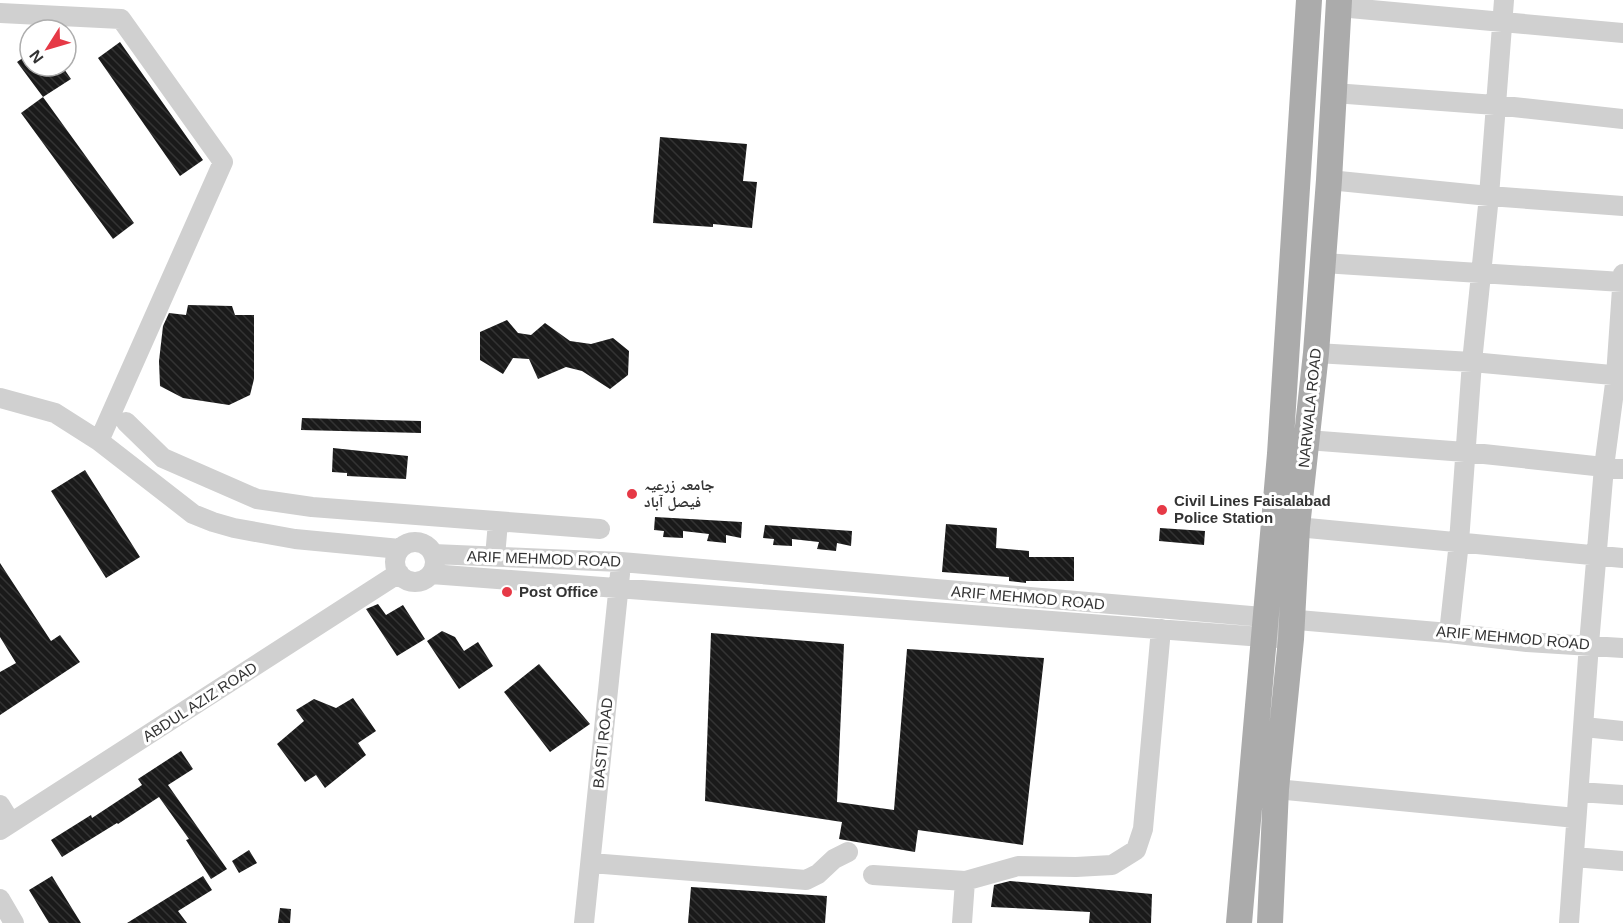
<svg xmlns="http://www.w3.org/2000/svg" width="1623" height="923" font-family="Helvetica,'Noto Naskh Arabic',sans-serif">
	<defs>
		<pattern id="building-back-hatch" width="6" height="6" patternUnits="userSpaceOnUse" patternTransform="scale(1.5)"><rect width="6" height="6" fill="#1a1a1a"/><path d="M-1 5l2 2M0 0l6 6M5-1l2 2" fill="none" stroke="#333"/></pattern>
	</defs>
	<rect width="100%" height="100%" fill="#fff"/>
	<path fill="url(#building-back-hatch)" d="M120,42l83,118 -23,16 -82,-118z
		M30,53v13h32l9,13 -28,18 -26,-35z
		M43,97l91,126 -21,16 -92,-126z
		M660,137l87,7 -4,37 14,1 -5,46 -39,-4v3l-60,-4z
		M188,305l44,1 3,9h19v64l-4,16 -21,10 -46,-7 -23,-12 -1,-25 4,-35 6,-13 17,2z
		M507,320l11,13 13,2 14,-12 25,18 21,3 22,-6 16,13 -1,24 -18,14 -28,-18 -16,-4 -28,12 -9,-20 -16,-1 -10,16 -23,-14v-28z
		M302,418l119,3v12l-120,-3z
		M333,448l75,8 -2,23 -59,-3v-3l-15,-1z
		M85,470l55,87 -34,21 -55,-87z
		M655,517l87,5 -1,16 -15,-3v8l-19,-2 2,-7 -26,-3v7l-20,-1 1,-6 -10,-1z
		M946,524l51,4 -1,20 33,3v6h45v24h-48v2l-17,-2v-4l-67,-5z
		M765,525l87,6 -1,15 -14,-3 -1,8 -19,-2 2,-7 -27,-3v7l-19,-1 1,-6 -11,-1z
		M1160,528l45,3 -1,14 -45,-4z
		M0,563l51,78 9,-6 20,27 -80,53v-43l16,-9 -16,-26z
		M378,604l8,11 17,-10 22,34 -28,17 -31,-47z
		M442,631l13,6 9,14 14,-9 15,24 -34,23 -32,-48z
		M711,633l133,11 -7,158 57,8 13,-161 137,9 -21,187 -105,-15 -3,22 -76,-13 3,-17 -137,-21z
		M539,664l51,60 -40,28 -46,-60z
		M353,698l23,33 -18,12 8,12 -41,33 -9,-13 -11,7 -28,-38 27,-23 -8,-11 18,-11 22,9z
		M181,751l12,18 -25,16 59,84 -16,10 -25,-39 3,-1 -30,-42 -41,27 -1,-1 -55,34 -11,-17 40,-25 1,3 50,-33 -4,-6z
		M249,850l8,13 -18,10 -7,-12z
		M52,876l29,47h-32l-20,-33z
		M203,876l9,14 -34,21 9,12h-60z
		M1010,881l142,13 -1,29h-62l1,-11 -99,-5 3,-22z
		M691,887l136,9 -2,27h-137z
		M280,908l11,1 -1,14h-12z"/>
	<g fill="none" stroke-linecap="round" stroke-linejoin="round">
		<path stroke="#d0d0d0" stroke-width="20" d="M1339,7l284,26
			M0,13l121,6 102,143 -124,279
			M1334,93l161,12 128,14
			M1329,180l160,16 134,10
			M1323,263l299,19
			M1316,353l156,9 151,14
			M0,398l55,15 44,28 94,73 20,8 21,6 61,11 105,10
			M126,422l37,36 94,41 55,8 288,22
			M1307,440l158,12 158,17
			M1297,527l326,31
			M395 562a20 20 0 1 1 40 0a20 20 0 1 1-40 0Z
			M433,554l188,8 828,71 78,9 96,6
			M495,557l3,-35
			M431,574l845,64
			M1449,633l10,-91 13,-180 17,-166 15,-196
			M1584,727l39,4
			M1276,789l300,29
			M1579,792l44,3
			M0,805l11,18
			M0,830l399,-257
			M1574,857l49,4
			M591,863l215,17 12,-6 16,-15 14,-7
			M873,875l92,6 53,-15 58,1 36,-2 24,-15 7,-21 18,-200
			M0,899l14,24
			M584,923l36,-349
			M962,923l3,-42
			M1569,923l20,-279 15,-177 12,-91 7,-102"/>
		<path stroke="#ababab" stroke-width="26" d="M1239,923l41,-469 29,-454
			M1270,923l6,-134 15,-150 6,-112 19,-174 13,-173 10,-180"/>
	</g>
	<g fill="#e63946" stroke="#fff" stroke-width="2">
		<circle cx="632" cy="494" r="6"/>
		<circle cx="1162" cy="510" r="6"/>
		<circle cx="507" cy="592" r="6"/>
	</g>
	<g text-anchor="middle" stroke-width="6" stroke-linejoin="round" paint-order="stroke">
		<g font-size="15" fill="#333" stroke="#fff">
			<text transform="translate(1310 408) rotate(-84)" y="5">NARWALA ROAD</text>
			<text transform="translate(544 559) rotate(2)" y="5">ARIF MEHMOD ROAD</text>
			<text transform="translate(1028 598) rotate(5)" y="5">ARIF MEHMOD ROAD</text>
			<text transform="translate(1513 638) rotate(5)" y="5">ARIF MEHMOD ROAD</text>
			<text transform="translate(200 702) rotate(-33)" y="5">ABDUL AZIZ ROAD</text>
			<text transform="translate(603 743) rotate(-84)" y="5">BASTI ROAD</text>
		</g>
		<g font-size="15" font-weight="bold" fill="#333" stroke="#fff" text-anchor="start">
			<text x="644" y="490">جامعہ زرعیہ<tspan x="644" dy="17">فیصل آباد</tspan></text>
			<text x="1174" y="506">Civil Lines Faisalabad<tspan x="1174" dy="17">Police Station</tspan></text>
			<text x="519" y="597">Post Office</text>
		</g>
	</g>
	<g transform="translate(48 48) rotate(233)"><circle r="28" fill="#ffffff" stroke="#adadad" stroke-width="1.5"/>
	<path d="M0-4.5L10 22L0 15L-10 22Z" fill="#e63946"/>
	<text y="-9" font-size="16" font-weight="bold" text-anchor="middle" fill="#333333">N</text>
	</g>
</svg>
